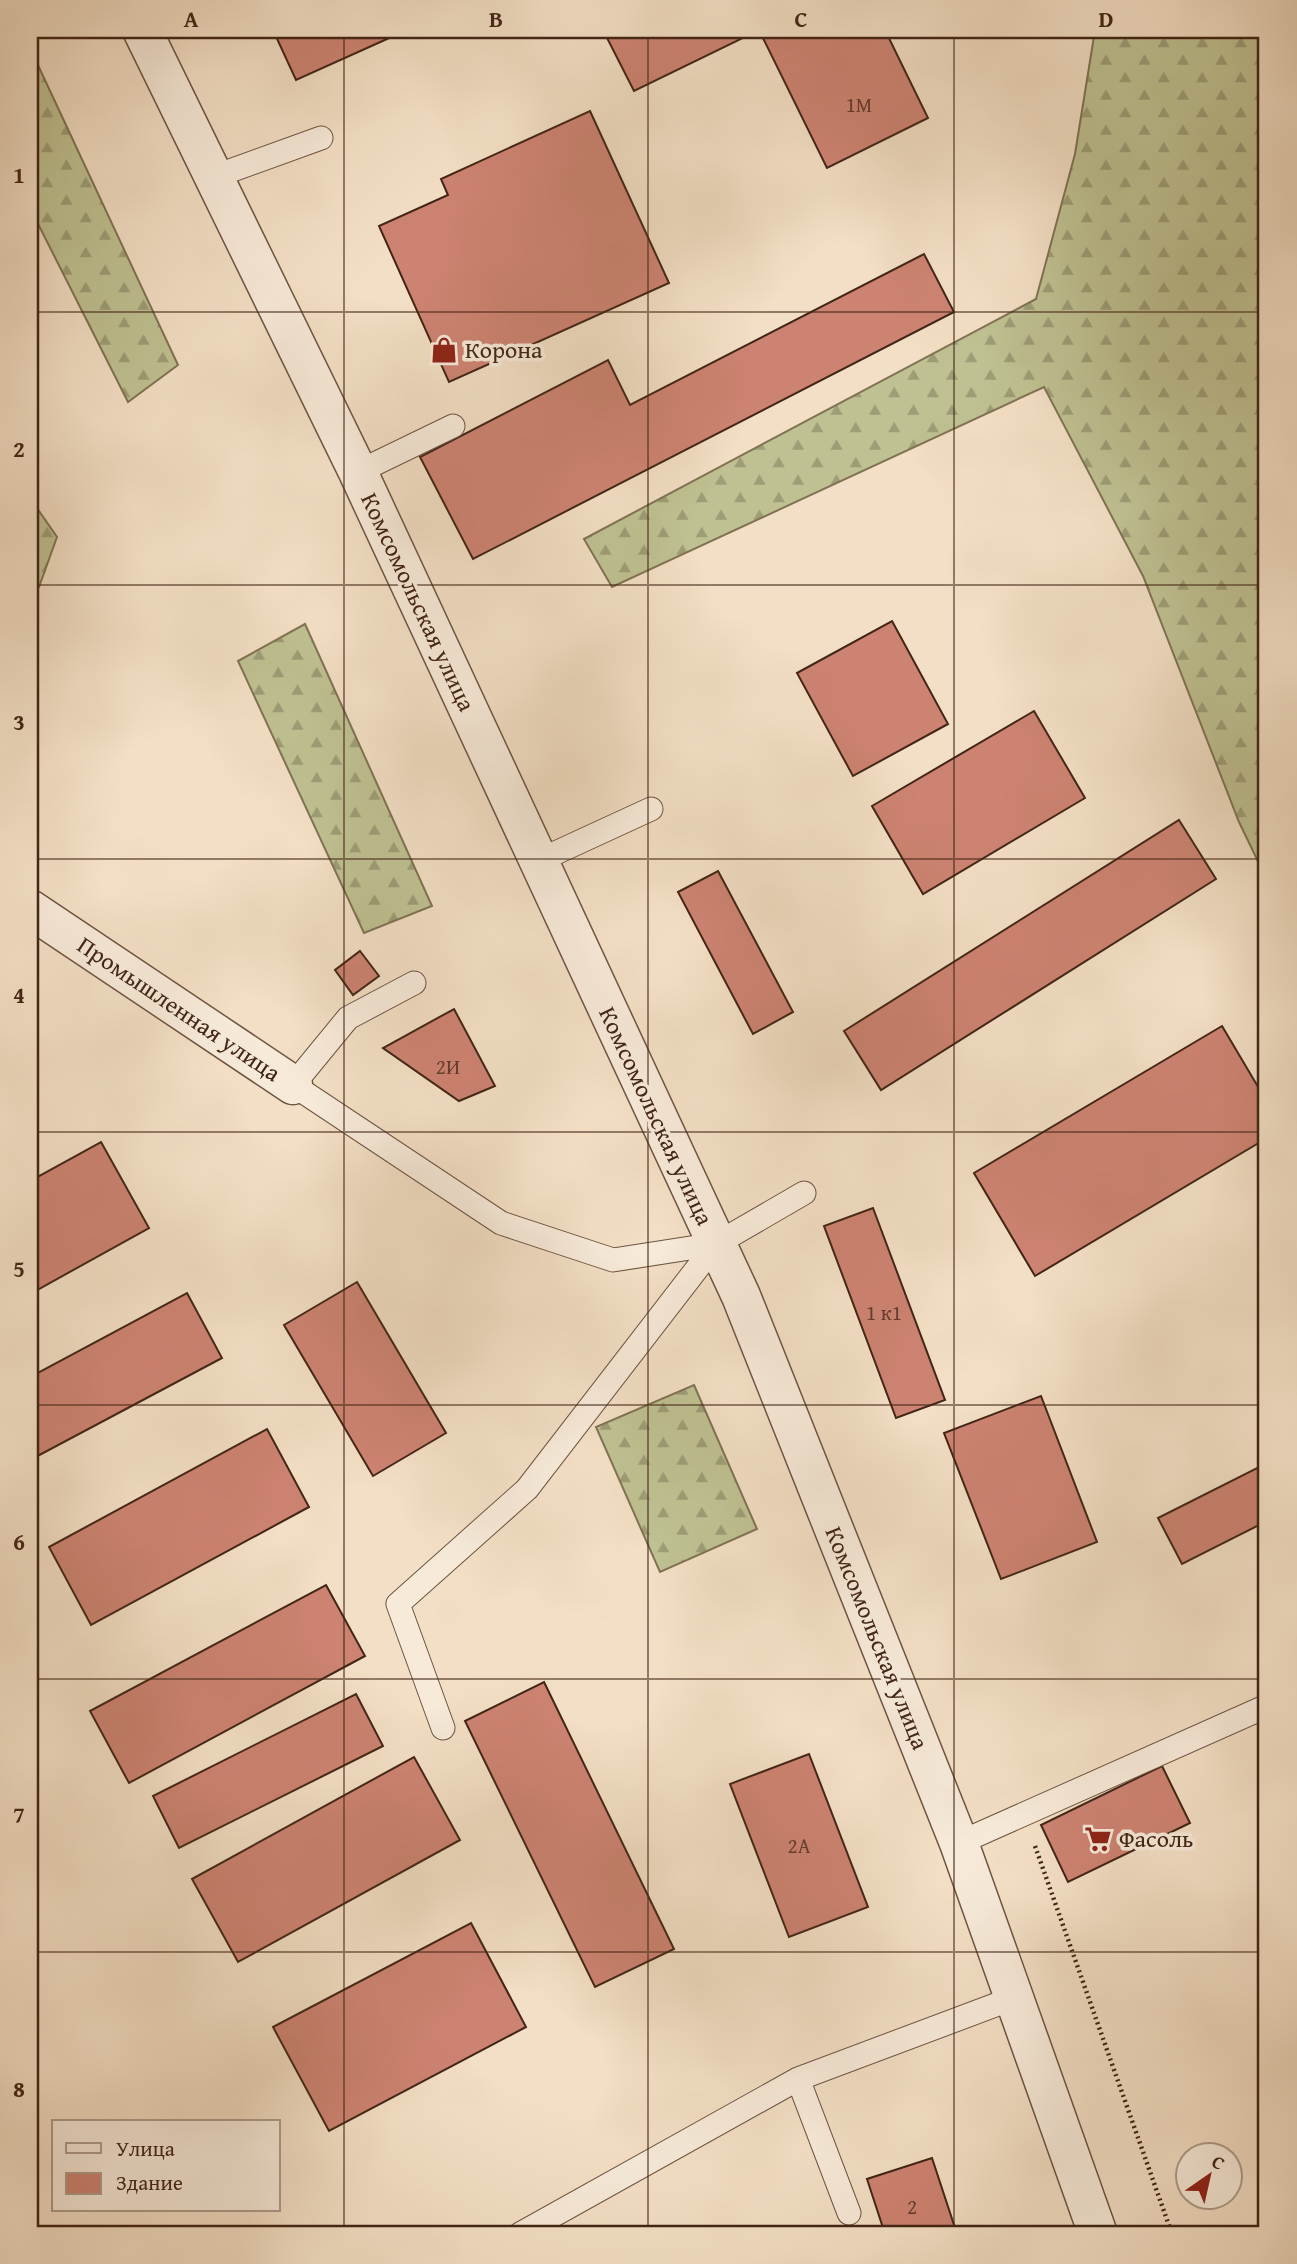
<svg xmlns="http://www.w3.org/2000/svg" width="1297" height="2264" font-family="'Gentium Book Plus',serif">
	<defs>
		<pattern id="forest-firs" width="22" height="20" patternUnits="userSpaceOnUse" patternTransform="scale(1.75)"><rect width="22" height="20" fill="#bfc192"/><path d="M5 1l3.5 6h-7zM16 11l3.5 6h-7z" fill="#9d9d76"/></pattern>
	</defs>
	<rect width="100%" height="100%" fill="#f3dfc5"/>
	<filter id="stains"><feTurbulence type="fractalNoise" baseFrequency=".00286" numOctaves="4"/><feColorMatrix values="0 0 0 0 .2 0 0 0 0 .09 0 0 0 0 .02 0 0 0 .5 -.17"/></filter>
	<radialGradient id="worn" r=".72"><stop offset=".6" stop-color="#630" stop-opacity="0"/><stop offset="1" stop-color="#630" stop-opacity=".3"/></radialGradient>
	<path fill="url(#forest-firs)" stroke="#807354" stroke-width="2" d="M1095,30h172v850l-28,-58 -96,-246 -99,-189 -432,200 -28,-48 452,-240 39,-145z
		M30,48l148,317 -50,37 -98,-194z
		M30,498l27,39 -18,50 -9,12z
		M305,624l127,282 -68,27 -126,-272z
		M694,1385l63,144 -97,43 -64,-145z"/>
	<path fill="#cd8372" stroke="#422516" stroke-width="2" d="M273,30h134l-111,50z
		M603,30h282l43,88 -101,50 -68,-138 -125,61z
		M590,111l79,172 -220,99 -70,-156 69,-31 -7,-16z
		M924,254l30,58 -481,247 -53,-102 188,-97 22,45z
		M892,621l56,103 -95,52 -56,-103z
		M1034,711l51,87 -162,96 -51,-88z
		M1179,820l37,59 -335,211 -37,-59z
		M718,871l75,141 -40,22 -75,-142z
		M360,951l19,25 -26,19 -18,-25z
		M454,1009l41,77 -36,15 -76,-53z
		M1222,1026l45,76v36l-232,138 -61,-103z
		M101,1142l48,86 -119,66v-113z
		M873,1208l72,192 -49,18 -72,-192z
		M357,1282l89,151 -73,43 -89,-151z
		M187,1293l35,65 -192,102v-83z
		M1041,1396l56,146 -96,37 -57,-146z
		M267,1429l42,78 -218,118 -42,-78z
		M1267,1463v58l-85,43 -24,-46z
		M326,1585l39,71 -236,127 -39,-72z
		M544,1682l130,267 -79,38 -130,-266z
		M356,1694l27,52 -204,102 -26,-52z
		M809,1754l59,153 -79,30 -59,-153z
		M414,1757l46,83 -222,122 -46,-83z
		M1162,1766l28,57 -122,59 -27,-57z
		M471,1923l55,104 -197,104 -56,-104z
		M932,2158l25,76h-72l-18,-55z"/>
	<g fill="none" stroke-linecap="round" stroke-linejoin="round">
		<g stroke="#6e5442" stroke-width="25">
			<path id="service" d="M213,177l108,-39
				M358,472l95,-46
				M538,861l113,-52
				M414,983l-66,35 -55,67 208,138 112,37 103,-16 88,-51
				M443,1728l-45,-124 129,-115 189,-245
				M959,1843l308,-137
				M798,2079l51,134
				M520,2234l278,-155 216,-81"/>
		</g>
		<g stroke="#6e5442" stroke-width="41">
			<path id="minor" d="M142,30l216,442 383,824 218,547 139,391
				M30,909l263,176"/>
		</g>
		<path stroke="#422516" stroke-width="4.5" stroke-dasharray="2 3.5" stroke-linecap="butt" d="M1035,1846l137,388"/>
		<use href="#service" stroke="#f7ead9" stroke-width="23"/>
		<use href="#minor" stroke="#f7ead9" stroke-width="38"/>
	</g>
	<path fill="none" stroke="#422516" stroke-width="2" stroke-opacity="0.55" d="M344,30v2204M648,30v2204M954,30v2204M30,312h1237M30,585h1237M30,859h1237M30,1132h1237M30,1405h1237M30,1679h1237M30,1952h1237"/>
	<defs>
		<g id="shop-bare" transform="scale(2.1)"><path d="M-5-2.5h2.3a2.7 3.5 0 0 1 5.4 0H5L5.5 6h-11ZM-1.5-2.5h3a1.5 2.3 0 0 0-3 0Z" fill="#8f2418" stroke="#f7ead9" stroke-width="2.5" paint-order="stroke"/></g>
		<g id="supermarket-bare" transform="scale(2.1)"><path d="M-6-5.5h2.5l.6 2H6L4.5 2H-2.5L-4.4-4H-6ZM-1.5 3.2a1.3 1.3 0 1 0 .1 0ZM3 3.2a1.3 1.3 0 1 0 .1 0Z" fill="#8f2418" stroke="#f7ead9" stroke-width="2.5" paint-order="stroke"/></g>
	</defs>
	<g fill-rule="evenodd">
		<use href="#shop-bare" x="444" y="350"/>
		<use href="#supermarket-bare" x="1098" y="1839"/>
	</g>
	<g text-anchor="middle" stroke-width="7" stroke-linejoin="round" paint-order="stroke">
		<g font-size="21" fill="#653c2d">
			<text x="859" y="112">1М</text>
			<text x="448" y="1074">2И</text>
			<text x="884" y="1320">1 к1</text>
			<text x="799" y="1853">2А</text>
			<text x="912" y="2214">2</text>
		</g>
		<g font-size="24" fill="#422516" stroke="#f7ead9" text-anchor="start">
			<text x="465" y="358">Корона</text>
			<text x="1119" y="1847">Фасоль</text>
		</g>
		<g font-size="24" fill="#422516" stroke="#f7ead9">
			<text transform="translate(418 602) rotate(65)" y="8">Комсомольская улица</text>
			<text transform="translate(179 1009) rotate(34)" y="8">Промышленная улица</text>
			<text transform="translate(656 1116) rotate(65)" y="8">Комсомольская улица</text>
			<text transform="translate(877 1638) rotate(68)" y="8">Комсомольская улица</text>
		</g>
	</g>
	<rect width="1297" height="2264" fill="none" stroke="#f3dfc5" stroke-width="77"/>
	<rect x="52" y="2120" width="228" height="91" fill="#f7ead9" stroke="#af9b8b" stroke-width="2"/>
	<rect x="66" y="2143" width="35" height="10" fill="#f7ead9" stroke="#af9b8b" stroke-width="2"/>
	<text x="116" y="2156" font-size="21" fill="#422516">Улица</text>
	<rect x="66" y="2173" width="35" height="21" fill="#cd8372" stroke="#af9b8b" stroke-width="2"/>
	<text x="116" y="2190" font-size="21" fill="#422516">Здание</text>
	<g transform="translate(1209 2176) rotate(34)"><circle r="33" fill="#f7ead9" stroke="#af9b8b" stroke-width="2"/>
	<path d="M0-5L12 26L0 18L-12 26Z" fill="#8f2418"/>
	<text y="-10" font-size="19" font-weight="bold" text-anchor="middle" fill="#422516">С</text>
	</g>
	<rect x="38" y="38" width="1220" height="2188" fill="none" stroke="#422516" stroke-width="2.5"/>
	<g font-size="23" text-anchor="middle" font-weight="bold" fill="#422516">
		<text x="191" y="27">A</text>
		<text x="496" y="27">B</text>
		<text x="801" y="27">C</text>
		<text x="1106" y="27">D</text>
		<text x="19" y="183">1</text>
		<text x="19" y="457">2</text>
		<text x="19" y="730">3</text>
		<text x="19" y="1003">4</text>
		<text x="19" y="1277">5</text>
		<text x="19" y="1550">6</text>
		<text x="19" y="1823">7</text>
		<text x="19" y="2097">8</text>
	</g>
	<rect width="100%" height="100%" filter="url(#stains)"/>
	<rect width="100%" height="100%" fill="url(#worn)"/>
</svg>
